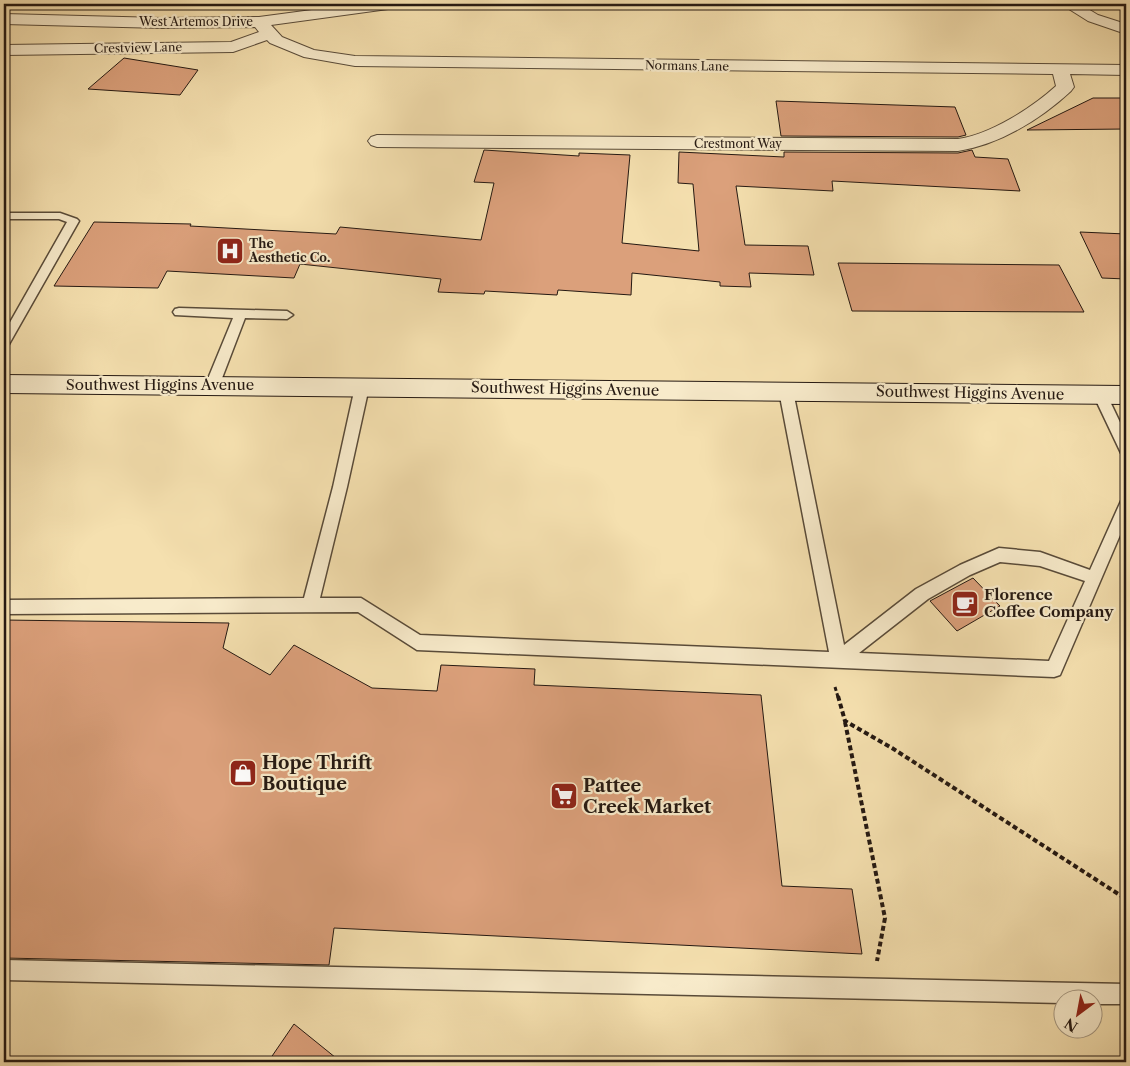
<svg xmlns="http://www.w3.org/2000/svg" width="1130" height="1066" font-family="'Libre Caslon Text',serif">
	<rect width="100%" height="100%" fill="#f5e0af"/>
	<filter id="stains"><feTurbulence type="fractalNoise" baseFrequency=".004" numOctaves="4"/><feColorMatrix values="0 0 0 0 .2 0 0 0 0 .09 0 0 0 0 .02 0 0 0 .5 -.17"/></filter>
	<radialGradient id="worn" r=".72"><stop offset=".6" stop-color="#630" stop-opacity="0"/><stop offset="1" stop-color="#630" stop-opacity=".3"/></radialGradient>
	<path fill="#dba07b" stroke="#251912" d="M124,58l74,12 -18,25 -92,-6z
		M1093,98h33v31l-99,1z
		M776,101l179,6 11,28 -8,2 -177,-1z
		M484,150l95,6v-3l51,2 -8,88 77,8 -6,-67 -15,-1 1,-31 105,5v-5l174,1 14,-3 3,7 33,2 12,32 -188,-10 1,10 -97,-5 9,59 63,1 6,29 -65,-2 2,14 -31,-1v-4l-88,-9 -1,22 -73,-5 -1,5 -72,-4 -1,3 -46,-2 3,-13 -141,-15 -6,14 -127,-7 -9,17 -104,-2 40,-64 97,2 -1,2 146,8 4,-7 141,13 13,-57 -20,-1z
		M1080,232l46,2v45l-24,-1z
		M838,263l221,2 25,47 -232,-1z
		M973,578l27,28 -43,25 -27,-30z
		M4,620l225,3 -6,25 47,27 24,-30 78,43 65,3 4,-26 94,4 -1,16 227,10 21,191 70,3 10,65 -528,-26 -5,37 -325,-7z
		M294,1024l47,38h-73z"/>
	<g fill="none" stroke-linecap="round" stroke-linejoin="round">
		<g stroke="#594b39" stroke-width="3">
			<path id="lane" d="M4,213h56l17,6 2,2 -71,125 -4,1v-14l63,-111 -8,-3h-55z
				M179,308l108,3 6,4 -6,4 -42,-1 -26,68 -2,3h-10l-2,-3 28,-68 -58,-3 -2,-3 2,-3z
				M362,382l5,2 2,3 -22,100 -27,111h41l59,37 409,17 -50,-261 2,-3h10l2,3 51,254 72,-56 44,-24 39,-17 41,4 50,18 31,-69 5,-2v22l-66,154 -6,2 -637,-27 -59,-38 -354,2v-14l300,-2 29,-111 22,-100 2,-3zM1000,562l40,4 45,15 -36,80 -190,-8 69,-54 42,-24z
				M1100,389l5,2 21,44v19l-5,-1 -28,-59 2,-3z
				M4,960l1122,24v20h-34v-6h-30v5l-1058,-23z"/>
		</g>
		<g stroke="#594b39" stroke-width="2">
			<path id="street" d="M357,4h39l-3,3 -5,2 -117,16 11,12 32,13 41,6 771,9v10l-56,-1 4,13 -3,4c-30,28 -72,54 -113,60l-581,-4 -6,-2 -3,-4 3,-4 6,-2 581,4c32,-4 75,-32 98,-53l-3,-12 -698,-8 -51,-9 -34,-14 -3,-3 -34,12 -229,3v-10l227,-3 28,-10 -4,-5 -93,1 -158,-4v-10l158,4 97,-1z
				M1061,4h19l18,11 28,9v10l-38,-13z"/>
		</g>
		<g stroke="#251912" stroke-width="2">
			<path id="secondary" d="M4,375l1122,11v18l-1122,-11z"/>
		</g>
		<path stroke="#251912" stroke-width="3" stroke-dasharray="4 2.5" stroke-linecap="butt" d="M835,687l3,10"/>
		<path stroke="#251912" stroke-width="4" stroke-dasharray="5 3" stroke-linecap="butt" d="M838,696l7,25 47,27 234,151
			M845,722l40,196 -8,43"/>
		<use href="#lane" fill="#f8ebcb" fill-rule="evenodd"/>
		<use href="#street" fill="#f8ebcb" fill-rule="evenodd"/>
		<use href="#secondary" fill="#f8ebcb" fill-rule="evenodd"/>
	</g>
	<defs>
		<g id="hospital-square" transform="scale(1.4375)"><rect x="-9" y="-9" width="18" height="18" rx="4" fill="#8f2418" stroke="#f8ebcb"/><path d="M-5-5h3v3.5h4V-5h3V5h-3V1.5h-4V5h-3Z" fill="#fff"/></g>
		<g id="cafe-square" transform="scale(1.4375)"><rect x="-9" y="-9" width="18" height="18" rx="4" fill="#8f2418" stroke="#f8ebcb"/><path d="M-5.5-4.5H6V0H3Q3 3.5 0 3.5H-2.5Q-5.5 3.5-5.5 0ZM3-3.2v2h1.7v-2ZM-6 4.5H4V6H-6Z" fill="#fff"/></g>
		<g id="shop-square" transform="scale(1.4375)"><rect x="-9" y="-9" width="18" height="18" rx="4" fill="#8f2418" stroke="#f8ebcb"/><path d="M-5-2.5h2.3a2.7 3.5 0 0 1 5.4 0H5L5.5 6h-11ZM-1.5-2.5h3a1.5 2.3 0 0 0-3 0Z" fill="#fff"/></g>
		<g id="supermarket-square" transform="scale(1.4375)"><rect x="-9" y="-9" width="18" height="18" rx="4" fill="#8f2418" stroke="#f8ebcb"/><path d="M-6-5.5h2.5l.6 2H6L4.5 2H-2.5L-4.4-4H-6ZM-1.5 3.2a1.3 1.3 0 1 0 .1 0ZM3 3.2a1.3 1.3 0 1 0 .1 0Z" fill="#fff"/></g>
	</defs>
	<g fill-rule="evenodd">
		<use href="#hospital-square" x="230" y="251"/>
		<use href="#cafe-square" x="965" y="604"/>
		<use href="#shop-square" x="243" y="773"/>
		<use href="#supermarket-square" x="564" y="796"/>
	</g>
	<g text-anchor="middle" stroke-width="4.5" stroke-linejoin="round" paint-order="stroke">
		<g font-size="12" fill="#251912" stroke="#f8ebcb">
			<text x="196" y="26">West Artemos Drive</text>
			<text transform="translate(138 48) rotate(-1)" y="4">Crestview Lane</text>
			<text transform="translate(687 66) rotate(1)" y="4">Normans Lane</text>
			<text x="738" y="148">Crestmont Way</text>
		</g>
		<g font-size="12" font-weight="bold" fill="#251912" stroke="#f8ebcb" text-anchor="start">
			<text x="249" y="248">The<tspan x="249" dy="14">Aesthetic Co.</tspan></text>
		</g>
		<g font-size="15" fill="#251912" stroke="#f8ebcb">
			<text x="160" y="390">Southwest Higgins Avenue</text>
			<text transform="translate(565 389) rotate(1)" y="5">Southwest Higgins Avenue</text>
			<text transform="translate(970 393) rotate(1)" y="5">Southwest Higgins Avenue</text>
		</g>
		<g font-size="15" font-weight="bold" fill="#251912" stroke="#f8ebcb" text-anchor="start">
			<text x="984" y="600">Florence<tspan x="984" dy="17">Coffee Company</tspan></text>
		</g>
		<g font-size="18" font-weight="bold" fill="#251912" stroke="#f8ebcb" text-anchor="start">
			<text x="262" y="769">Hope Thrift<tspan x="262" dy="21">Boutique</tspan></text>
			<text x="583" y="792">Pattee<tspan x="583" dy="21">Creek Market</tspan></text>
		</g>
	</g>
	<rect width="1130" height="1066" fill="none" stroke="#f5e0af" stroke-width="20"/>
	<rect x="5" y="5" width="1120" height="1056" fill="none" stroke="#251912" stroke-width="2.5"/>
	<rect x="10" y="10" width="1110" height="1046" fill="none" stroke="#251912"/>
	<g transform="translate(1078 1014) rotate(212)"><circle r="24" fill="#f8ebcb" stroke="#a49781"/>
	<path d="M0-4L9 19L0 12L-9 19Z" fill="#8f2418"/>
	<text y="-8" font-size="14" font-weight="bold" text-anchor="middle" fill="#251912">N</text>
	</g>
	<rect width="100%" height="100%" filter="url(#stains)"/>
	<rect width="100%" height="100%" fill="url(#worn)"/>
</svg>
